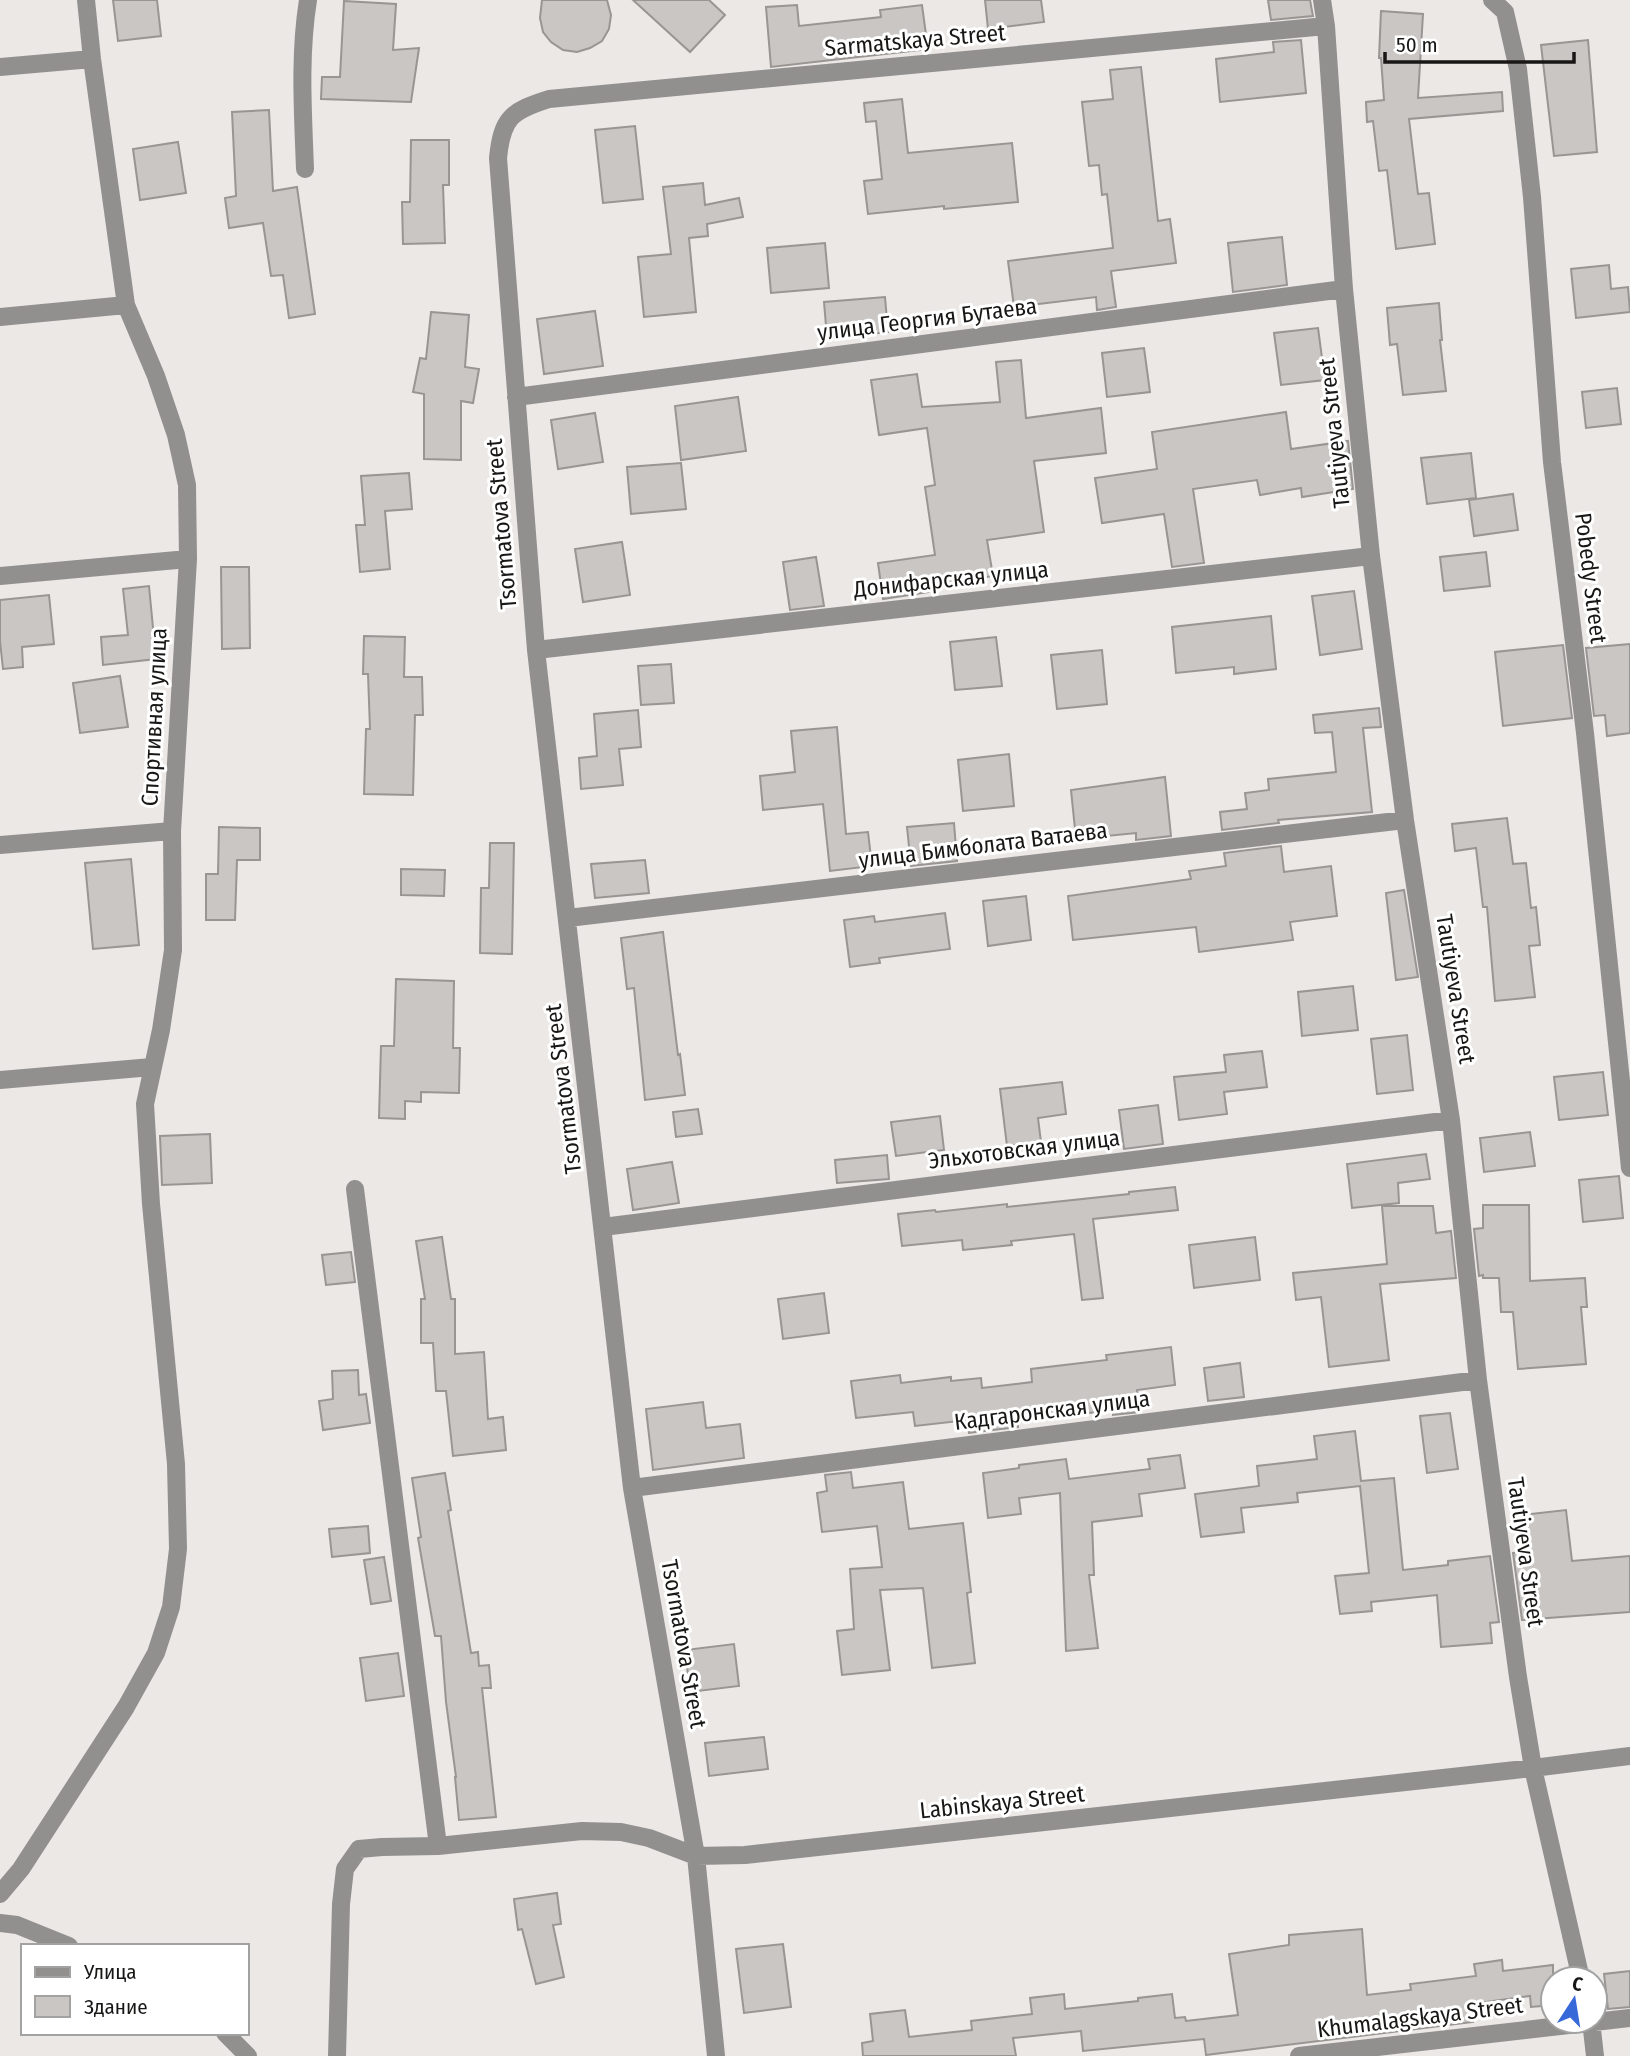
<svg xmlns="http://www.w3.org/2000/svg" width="1630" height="2056" font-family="'Fira Sans Condensed',sans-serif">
	<rect width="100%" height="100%" fill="#ebe8e6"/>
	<path fill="#c9c6c4" stroke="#989593" stroke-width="2" d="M113,0h44l4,36 -43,5z
		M542,0h65l4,15 -2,14 -7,12 -12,7 -13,4 -14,-2 -12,-8 -8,-10 -3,-14z
		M633,0h76l16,15 -35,37z
		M985,0h56l3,22 -56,7z
		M1268,0h42l3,16 -42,4z
		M344,1l52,3 -3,46 26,-2 -8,54 -90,-3 1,-22h18z
		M797,5l2,21 82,-9 -1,-7 42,-5 6,44 -157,18 -5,-60z
		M1381,11l42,3 -5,84 84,-6 1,19 -94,8 9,75 11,-1 6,51 -39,5 -9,-79 -8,1 -6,-50 -6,1 -1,-20 18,-2 -3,-42h-2z
		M1301,40l5,53 -86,9 -4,-43 58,-7 -1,-10z
		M1588,40l9,112 -43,4 -13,-111z
		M1141,67l17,154 12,-2 6,44 -65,8 5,36 -19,3 -1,-13 -82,10 -6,-46 105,-13 -6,-54 -5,1 -3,-30 -10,1 -7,-64 31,-3 -3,-29z
		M902,99l6,54 104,-10 6,59 -74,7v-3l-76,8 -4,-33 18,-2 -6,-58 -10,1 -2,-19z
		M269,110l4,81 24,-4 18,127 -26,4 -6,-43 -12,1 -8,-53 -34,5 -4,-30 11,-2 -4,-84z
		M635,126l8,73 -40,4 -8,-73z
		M411,140h38v45h-6l2,58 -42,1 -1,-42h8z
		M178,142l8,51 -46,7 -7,-51z
		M703,183l2,22 34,-7 4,19 -36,7 1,12 -19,2 7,74 -52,5 -6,-60 33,-3 -8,-67z
		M1282,237l5,48 -54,7 -5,-49z
		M825,243l4,45 -58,5 -4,-45z
		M1609,265l2,24 17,-2 2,25 -54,6 -5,-49z
		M885,297l3,35 -61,6 -3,-36z
		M1439,303l3,37h-2l6,51 -43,4 -6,-51 -7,1 -3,-37z
		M595,311l8,55 -59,8 -7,-55z
		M431,312l38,3 -4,52 14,2 -6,34 -12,-2v59l-37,-1v-65l-11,-2 7,-34 6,1z
		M1318,328l7,52 -44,5 -7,-52z
		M1144,348l6,44 -43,5 -5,-44z
		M1021,360l5,58 75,-10 5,45 -72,8 10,71 -57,8 6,36 -65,10 1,6 -46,7 -5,-36 57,-8 -10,-68 10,-2 -8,-57 -48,7 -8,-55 46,-6 5,33 78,-5 -4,-40z
		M1617,388l4,36 -35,4 -4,-36z
		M738,397l8,54 -65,9 -6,-54z
		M1286,412l5,37 57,-8 5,48 -51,8 -1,-9 -41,7 -3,-15 -64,9 11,74 -32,4 -8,-53 -62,9 -7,-45 62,-9 -5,-37z
		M595,413l8,49 -45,7 -7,-49z
		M1471,453l5,45 -49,6 -6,-46z
		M681,463l5,46 -55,5 -4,-47z
		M409,473l3,36 -27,2 5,58 -30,3 -4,-47h9l-4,-49z
		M1513,494l5,36 -44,6 -5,-36z
		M622,542l8,53 -47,7 -8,-53z
		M1486,552l4,34 -46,5 -4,-34z
		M816,557l8,49 -34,4 -7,-48z
		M221,567h28l1,81 -28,1z
		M149,586l7,73 -53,6 -2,-28 27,-2 -5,-46z
		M1354,591l8,58 -42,6 -8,-59z
		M49,595l5,49 -32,3 1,20 -20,2 -3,-28v-41z
		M1271,616l5,53 -42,5v-7l-58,6 -4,-46z
		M364,636l41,1 -1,40h18l1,38h-8l-2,80 -49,-1 2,-65h4l-2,-55h-5z
		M996,637l6,49 -47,4 -5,-48z
		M1630,644v89l-23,3 -2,-21 -11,1 -8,-68z
		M1563,645l9,73 -69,8 -8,-74z
		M1102,650l5,54 -50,5 -6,-54z
		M671,664l3,39 -33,2 -3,-39z
		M120,676l8,51 -48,6 -7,-50z
		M1379,708l2,19 -18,1 9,84 -94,8 1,3 -57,7 -2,-18 27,-3 -2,-16 24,-3 -1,-11 68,-7 -4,-40 -17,1 -2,-18z
		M638,710l3,37 -22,2 4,36 -42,4 -2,-31 18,-2 -3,-42z
		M837,727l9,107 22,-2 4,34 -42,5 -7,-67 -60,6 -3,-34 35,-4 -4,-41z
		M1009,754l5,52 -51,5 -5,-51z
		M1165,777l6,59 -35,4v-7l-60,6 -5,-49z
		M1507,818l6,46 13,-1 5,45 5,-1 4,38 -11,1 6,51 -40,4 -8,-94h-4l-7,-59 -21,3 -3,-27z
		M954,823l3,38 -46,5 -4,-39z
		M219,827l41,1v32h-23l-2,60h-29v-46h12z
		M490,843h24l-2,111 -32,-1 1,-65h8z
		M1281,846l3,26 47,-6 6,50 -47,6 3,18 -94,12 -3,-25 -123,13 -5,-44 123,-17 -2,-8 37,-5 -2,-13z
		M131,859l8,86 -46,4 -8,-86z
		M645,860l4,33 -54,5 -4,-34z
		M401,869l44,1 -1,26 -43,-1z
		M1404,890l14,87 -22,3 -10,-87z
		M1026,896l5,44 -43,6 -5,-45z
		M945,913l5,36 -71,9 1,5 -30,4 -6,-47 30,-4 1,6z
		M663,932l15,123 2,-1 5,41 -40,5 -11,-112 -7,1 -6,-51z
		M396,979l58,2 -1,67h7l-1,45 -38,-1v10l-16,-1v18l-26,-1 2,-72h13z
		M1353,986l5,44 -56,6 -4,-44z
		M1407,1035l6,55 -36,4 -6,-55z
		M1262,1051l5,36 -43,5 3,22 -48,6 -5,-43 52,-5 -2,-17z
		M1603,1072l5,43 -49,5 -5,-43z
		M1062,1082l4,32 -28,4 3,24 -34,4 -7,-57z
		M1158,1105l5,39 -39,5 -5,-39z
		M698,1109l4,25 -26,3 -3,-25z
		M940,1116l4,34 -48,6 -5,-34z
		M1530,1132l5,34 -51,6 -4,-34z
		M210,1134l2,49 -50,2 -2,-49z
		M1426,1154l4,25 -32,4 1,20 -47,5 -5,-44z
		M887,1155l2,24 -52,4 -2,-23z
		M672,1162l7,41 -46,7 -6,-41z
		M1619,1176l4,42 -40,4 -4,-42z
		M1175,1187l3,23 -85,9 10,79 -21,2 -8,-66 -63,7 1,4 -49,5 -1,-10 -60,6 -4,-32 37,-4 1,2 71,-8v3l122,-13v-2z
		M1483,1205h46l1,76 55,-3 2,29h-6l5,57 -68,5 -5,-57h-12l-2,-34h-16v-3l-4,1 -5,-47 9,-1z
		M1382,1206h51l3,27 15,-2 5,47 -76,6 9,76 -60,7 -8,-70 -25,3 -3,-27 94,-9z
		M442,1237l9,62h4v55l29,-2 4,67 15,-2 3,33 -53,6 -7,-65h-10l-3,-48h-12v-44h4l-9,-58z
		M1255,1237l5,43 -66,8 -5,-43z
		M351,1252l4,30 -29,3 -4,-30z
		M824,1293l5,40 -46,6 -5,-40z
		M1171,1347l4,38 -38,5 3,22 -27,3v-5l-95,12v5l-49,6 -1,-13 -53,6 -2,-14 -57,6 -5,-37 49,-6 1,8 50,-6v4l30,-3 1,10 50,-6 -1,-13 76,-9 -1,-5z
		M1240,1363l4,34 -36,4 -4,-33z
		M358,1370l1,25 7,-1 4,29 -47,7 -4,-29 14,-2 -1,-28z
		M703,1402l3,26 34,-4 4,34 -91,12 -7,-61z
		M1450,1413l8,56 -31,4 -7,-57z
		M1355,1431l6,50 33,-3 9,92 45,-5v-4l42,-5 9,66 -9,1 2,20 -51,4 -4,-52 -66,7 1,9 -32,3 -5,-38 34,-3 -9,-87 -63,7 1,9 -57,6 3,24 -43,5 -6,-43 64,-8 -2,-20 60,-7 -3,-23z
		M1180,1455l5,33 -46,6 3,22 -50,6 2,53h-5l9,73 -32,3 -6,-158 -41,5 2,16 -33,4 -5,-45 36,-5v-3l47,-6 3,20 81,-10 -2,-10z
		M851,1472l2,16 50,-6 6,47 54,-6 8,69 -4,1 8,70 -43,5 -9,-80 -43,2 10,80 -48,5 -5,-44 17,-2 -4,-60 32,-2 -5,-41 -55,6 -5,-39 10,-2 -2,-16z
		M445,1473l6,37 -3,1 23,142 7,-1 1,14 10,-1 2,23h-9l14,129 -37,3 -4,-43h1l-10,-75 -5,-66h-6l-17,-98 3,-1 -9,-59z
		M1566,1510l6,51 58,-5v56l-108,8 -9,-67 13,-1 -4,-37z
		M368,1526l2,27 -38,4 -3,-28z
		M384,1557l7,44 -20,3 -7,-44z
		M734,1644l5,42 -49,6 -5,-42z
		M398,1653l6,43 -38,5 -6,-43z
		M764,1737l4,32 -59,7 -4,-33z
		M557,1893l4,31 -8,1 11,52 -28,7 -14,-55 -4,1 -4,-31z
		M1362,1929l5,66 44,-5 -1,-6 66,-8 -2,-12 28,-4 1,11 50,-6v40l-22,2 -1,-11 -60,8 3,18 -267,33 -2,-16 -121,12 -2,-20 -68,7 3,18h-153l-1,-13 11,-2 -3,-27 35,-4 4,27 63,-7 -1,-9 61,-7 -2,-16 34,-4 1,15 73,-8v-3l34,-4 3,24 10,-1 1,4 52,-6 -9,-61 60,-9v-10z
		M783,1944l8,63 -47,6 -8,-64z
		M1630,1971v36l-22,2 -4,-35z"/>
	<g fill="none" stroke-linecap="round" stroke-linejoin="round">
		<path stroke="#91908f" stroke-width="18" d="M1322,0l4,26 18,263 27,267 34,264 46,300 27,260 40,297 15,91 48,211
			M1492,0l13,12 13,57 14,128 20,265 33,271 45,435
			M0,67l92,-8
			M305,169c-2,-56 -6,-113 3,-169
			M0,317l126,-12
			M516,397l828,-108
			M0,576l188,-17 -1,-74 -11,-50 -20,-59 -30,-71 -34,-246 -6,-59
			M536,650l835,-94
			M0,845l172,-14 16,-272
			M568,918l837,-98
			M0,1080l152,-13
			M355,1189l83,657
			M603,1227l848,-107
			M632,1488l846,-108
			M0,1894l21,-25 105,-162 30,-54 15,-46 7,-58 -2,-85 -25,-260 -6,-100 16,-74 12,-80 -1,-119
			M0,1923l17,2 52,21
			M1591,2021l4,35
			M225,2033l23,23
			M337,2056l4,-152 4,-35 14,-20 23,-2 56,-1 144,-15 39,1 28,6 47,18 49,-1 788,-87 97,-12
			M716,2056l-20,-200 -64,-368 -96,-838 -38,-492c4,-40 13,-47 51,-59l777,-73
			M1299,2056l331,-38"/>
	</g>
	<g text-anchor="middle" stroke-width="6" stroke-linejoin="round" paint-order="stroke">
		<g font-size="23" fill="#181716" stroke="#fff">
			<text transform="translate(915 40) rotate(-5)" y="8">Sarmatskaya Street</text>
			<text transform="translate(927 319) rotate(-7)" y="8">улица Георгия Бутаева</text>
			<text transform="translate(1334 433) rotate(-96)" y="8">Tautiyeva Street</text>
			<text transform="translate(501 524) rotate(-95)" y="8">Tsormatova Street</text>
			<text transform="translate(1591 578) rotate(83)" y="8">Pobedy Street</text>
			<text transform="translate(951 579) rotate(-6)" y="8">Донифарская улица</text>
			<text transform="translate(154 717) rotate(-87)" y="8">Спортивная улица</text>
			<text transform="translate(983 845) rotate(-7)" y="8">улица Бимболата Ватаева</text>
			<text transform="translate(1456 989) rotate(81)" y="8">Tautiyeva Street</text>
			<text transform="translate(563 1089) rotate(-97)" y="8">Tsormatova Street</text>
			<text transform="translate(1024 1149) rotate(-7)" y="8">Эльхотовская улица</text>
			<text transform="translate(1052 1410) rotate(-7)" y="8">Кадгаронская улица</text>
			<text transform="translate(1526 1552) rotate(82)" y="8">Tautiyeva Street</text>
			<text transform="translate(684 1644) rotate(80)" y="8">Tsormatova Street</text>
			<text transform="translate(1002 1802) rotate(-6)" y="8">Labinskaya Street</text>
			<text transform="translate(1420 2017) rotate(-7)" y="8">Khumalagskaya Street</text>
		</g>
	</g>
	<rect x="21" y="1944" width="228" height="91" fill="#ffffff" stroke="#a3a2a2" stroke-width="2"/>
	<rect x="35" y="1967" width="35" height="10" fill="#91908f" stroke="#a3a2a2" stroke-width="2"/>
	<text x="84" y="1979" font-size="21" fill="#181716">Улица</text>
	<rect x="35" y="1996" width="35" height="21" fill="#c9c6c4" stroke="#a3a2a2" stroke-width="2"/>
	<text x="84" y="2014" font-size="21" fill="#181716">Здание</text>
	<g transform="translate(1574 2000) rotate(12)"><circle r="33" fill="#ffffff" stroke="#a3a2a2" stroke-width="2"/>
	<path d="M0-5L12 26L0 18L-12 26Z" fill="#3869d9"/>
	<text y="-10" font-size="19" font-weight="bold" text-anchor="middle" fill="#181716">С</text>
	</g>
	<path d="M1385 52v10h189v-10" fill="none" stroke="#181716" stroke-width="3.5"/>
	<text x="1396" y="52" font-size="21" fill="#181716" stroke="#ffffff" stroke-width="5" paint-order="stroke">50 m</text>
</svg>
